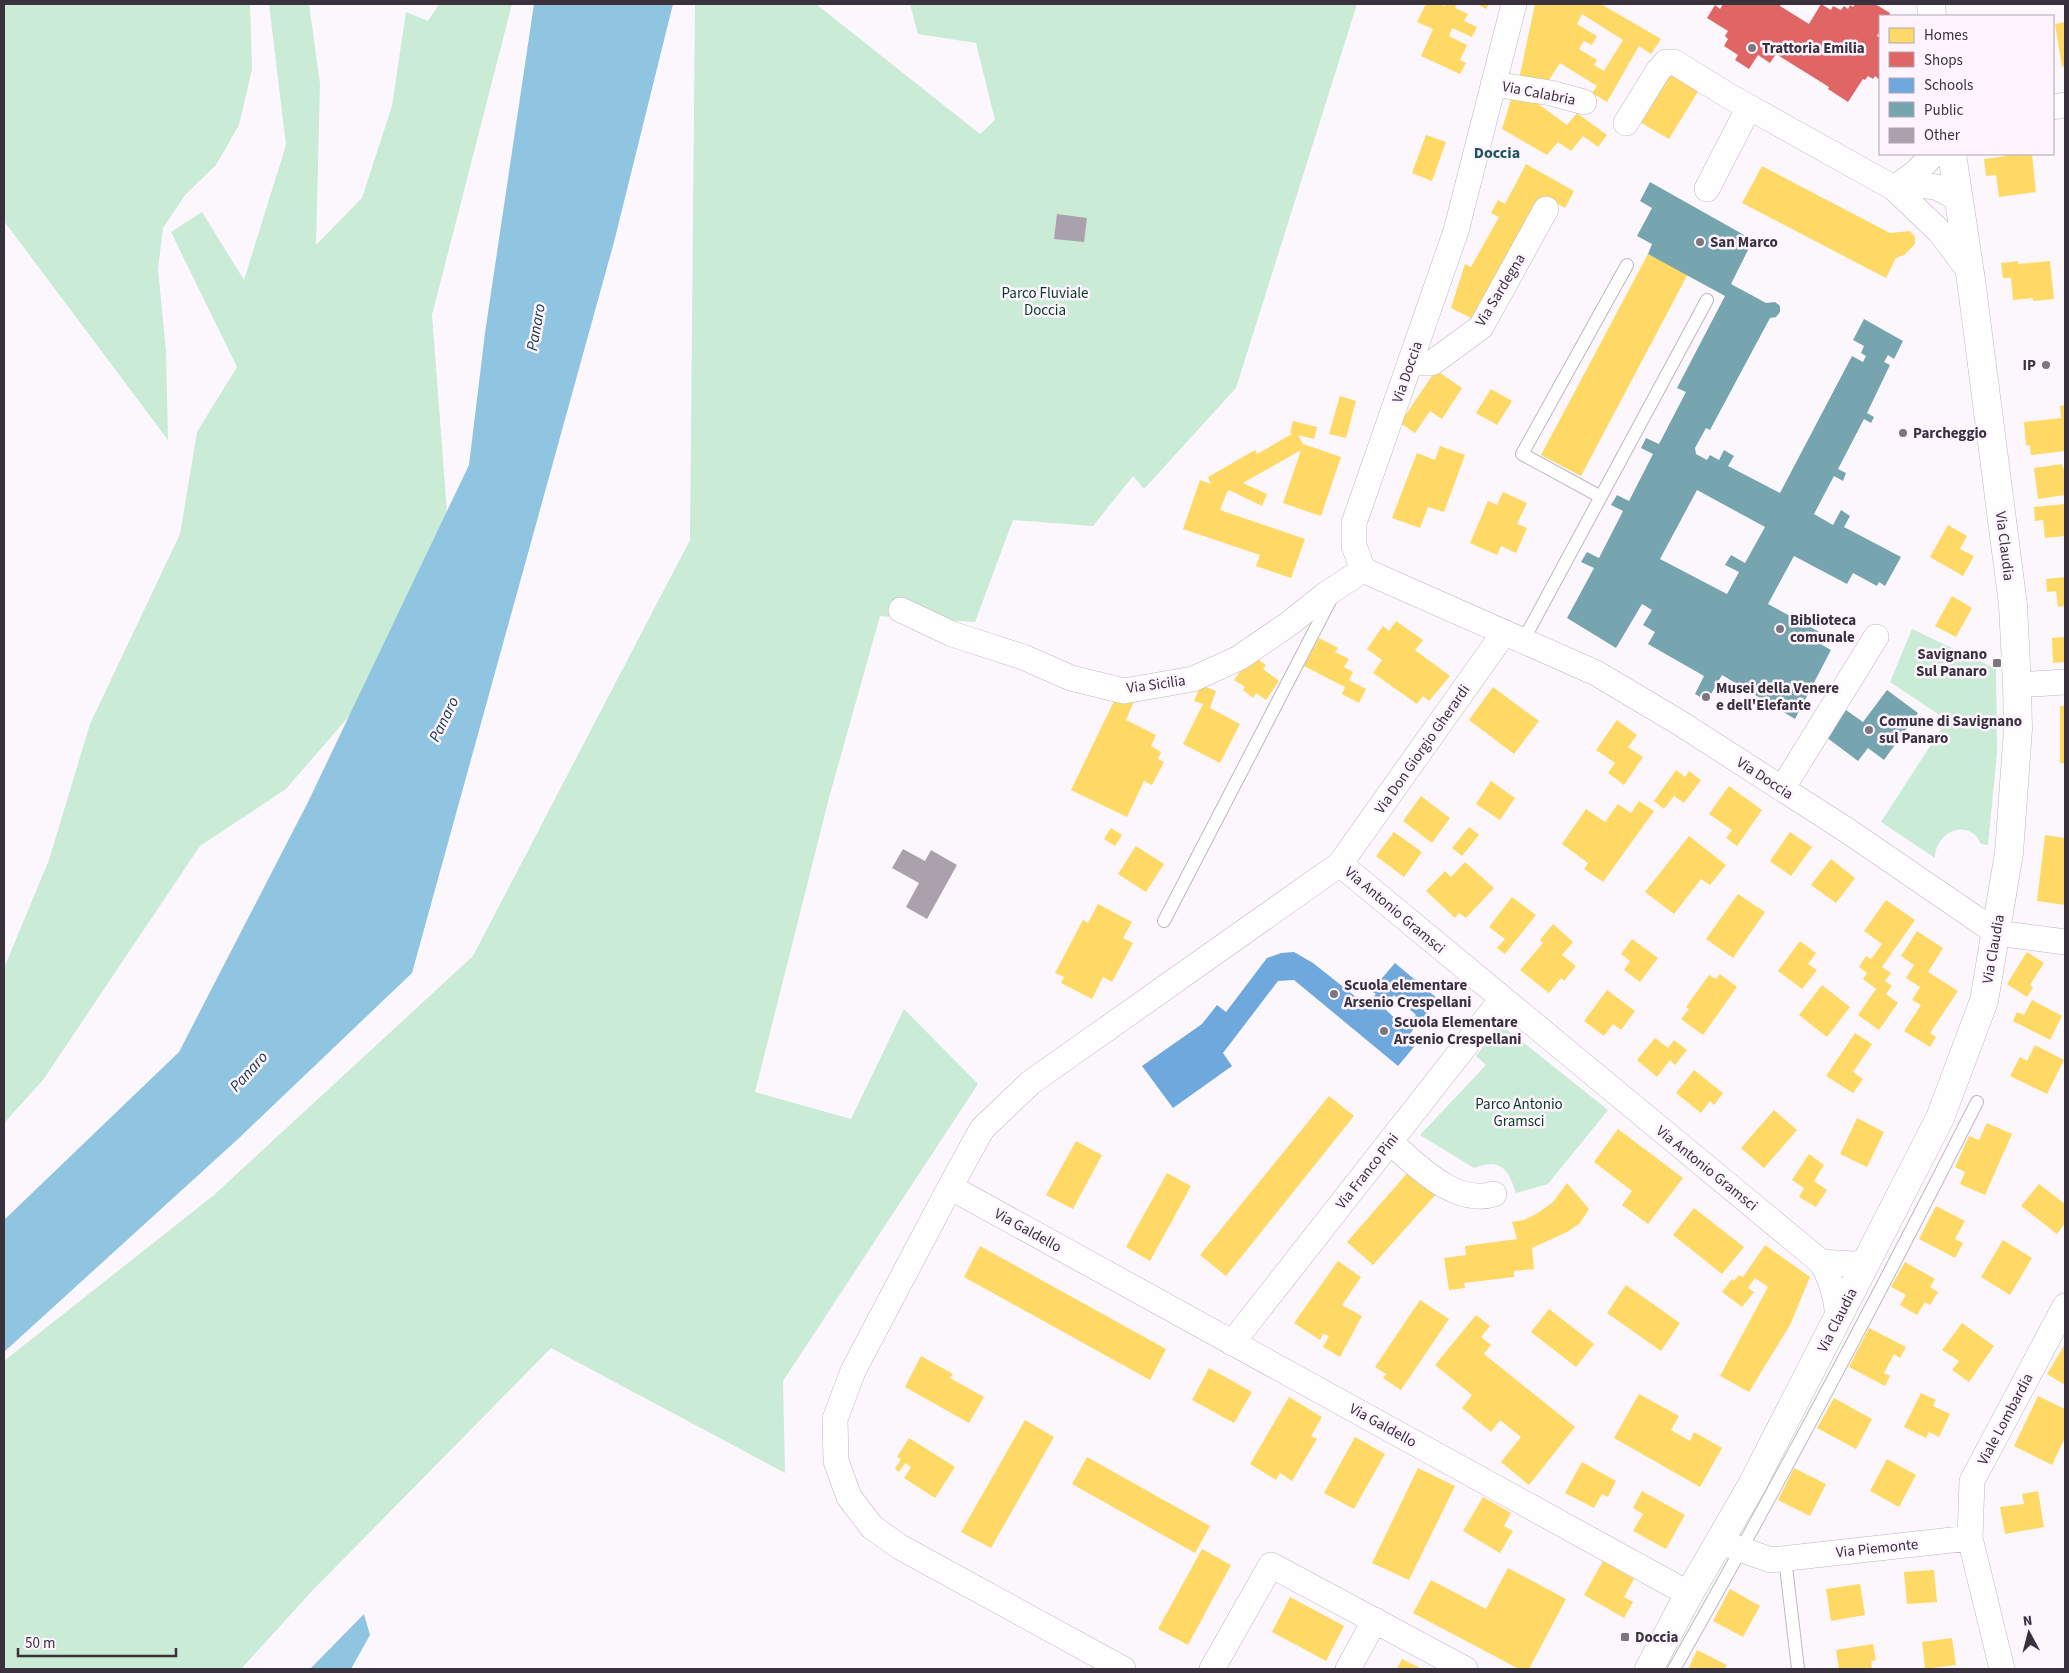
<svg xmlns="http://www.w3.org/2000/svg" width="2069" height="1673" font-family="'Source Sans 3',sans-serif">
	<rect width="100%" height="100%" fill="#fcf7fc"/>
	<path fill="#caebd5" d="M4,4h246l2,65 -13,56 -23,40 -31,30 -22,33 -5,41 8,82 2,89 -164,-219z
		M269,4h40l11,80 -4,161 46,-47 30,-92 14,-94 22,9 11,-17h73l-80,311 15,197 -71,173 -90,104 -86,57 -157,234 -39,43v-155l45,-108 41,-136 90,-190 17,-102 40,-65 -66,-135 31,-20 42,68 42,-135z
		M695,4h121l164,130 15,-14 -19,-77 -58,-9 -8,-30h447l-121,384 -92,101 -11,-13 -40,50 -80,-6 -38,102 -95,-6 -50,178 -75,298 96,27 53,-110 74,75 -195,297 2,92 -234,-125 -239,243 -71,78h-237v-308l210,-166 259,-239 217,-416z
		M1912,629l84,40 1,84 -9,92 -7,-1c-2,-3 -4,-8 -7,-10 -19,-13 -39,5 -39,24l-54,-36 66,-102 -57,-38z
		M1500,1024l108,86 -60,74 -32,9c-8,-24 -15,-35 -42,-25l-54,-33 66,-70 -10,-9z"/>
	<path fill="#8fc5e1" d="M534,4h139l-59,238 -202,731 -174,166 -234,213v-132l175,-168 129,-250 161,-337 16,-132z
		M364,1614l6,21 -19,34h-41z"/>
	<path fill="#ffd966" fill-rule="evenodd" d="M1426,4h13l5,2 1,-2h12l-2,4 13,6 -4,7 13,6 -5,10 -20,-9 -3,8 18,9 -7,15 6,3 -6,11 -39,-18 12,-27 -16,-7z
		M1477,4h12l-3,5z
		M1535,4h66l60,35 -10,15 -12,-8 -32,56 -15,-9 5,-7 -37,-23 -15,23 -26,-7zM1582,14l41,26 -19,31 -10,-6 3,-5 -18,-11 5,-8 8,4 5,-9 -20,-12z
		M2065,22v44l-3,1 -7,-43z
		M1670,66l32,19 -33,54 -29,-17z
		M1512,96l18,2 37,27 10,-12 30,22 -9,12 -15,-11 -12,15 -13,-9 -11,13 -45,-26z
		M1426,135l20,7 -14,39 -20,-8z
		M2007,154h25l4,38 -37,5 -3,-22 -10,1 -2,-17 23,-3z
		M1526,164l48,27 -9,17 -20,-11 -68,124 -26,-13 14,-44 6,3 28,-50 -8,-4 7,-13 7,4z
		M1762,166l128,67 20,-2 5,6v7l-11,11 -8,3 -10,20 -144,-75z
		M1648,254l40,20 -107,202 -40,-21z
		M2018,261v3l32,-3 4,38 -21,2v-3l-20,2 -2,-22h-8l-2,-15z
		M1436,370l26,18 -20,31 -12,-8 -15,22 -15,-10z
		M1491,389l21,12 -15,24 -21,-12z
		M1340,396l16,5 -10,37 -17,-4z
		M2065,405v46l-34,4 -1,-10 -4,1 -2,-24 37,-4 -1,-12z
		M1293,421l24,6 -3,12 -16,-4 5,9 38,13 -20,59 -38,-13 18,-53 -58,33 24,11 -5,12 -33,-16 -2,2 -7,18 85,29 -14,39 -35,-12 4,-11 -77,-26 17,-49 11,4 -3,-7 47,-27 2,4 35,-20 -2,-1z
		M1440,446l25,9 -21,57 -16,-5 -8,21 -28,-10 25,-65 18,7z
		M2062,464l1,4h2v27l-27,4 -4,-31z
		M1503,492l24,11 -10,21 10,4 -11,25 -15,-7 -4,9 -27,-12 18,-42 9,4z
		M2065,504v32l-20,2 -2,-18 -8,1 -1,-14z
		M1948,525l19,11 -7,13 14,7 -11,20 -33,-19z
		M2065,577v29l-7,1 -2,-16 -9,1 -1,-13z
		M1952,596l20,12 -16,29 -21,-11z
		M1396,621l27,19 -8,10 35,26 -21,25 -6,-5 -6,8 -44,-31 9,-13 -15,-11 16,-23 6,5z
		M2065,637v25l-12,1 -1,-25z
		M1319,638l19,10 -3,4 14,7 -5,8 9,5 -4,8 17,9 -7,14 -17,-9 3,-7 -41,-21z
		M1252,655l14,10 -3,4 16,12 -13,19 -10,-7 -3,5 -10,-8 2,-3 -11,-7z
		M1201,685l15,6 -6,17 30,16 -20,39 -37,-19 20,-40 -9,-3z
		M1493,687l46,34 -25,33 -45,-34z
		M1118,693l16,8 -8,19 30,15 -5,11 10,6 -3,7 6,3 -12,23 -8,-4 -17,36 -56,-27z
		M2060,706h5v57h-5z
		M1617,720l20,15 -9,12 15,10 -19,28 -16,-12 7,-10 -19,-13z
		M1676,770l9,7 4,-6 12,9 -17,23 -10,-7 -10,13 -10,-8z
		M1491,781l24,17 -15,22 -24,-16z
		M1729,786l33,24 -25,36 -11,-8 6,-8 -23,-16z
		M1421,796l29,22 -18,25 -29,-22z
		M1639,801l15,10 -51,71 -19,-13 4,-6 -26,-19 24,-35 19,13 13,-18 13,9z
		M1469,827l10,8 -17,21 -10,-8z
		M1111,828l11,7 -7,11 -11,-7z
		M1394,832l28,20 -18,25 -28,-21z
		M1790,832l22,15 -21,29 -21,-15z
		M2045,835l20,3v67l-28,-4z
		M1689,836l37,29 -16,20 -9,-6 -27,35 -29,-22z
		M1136,846l28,18 -18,28 -28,-18z
		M1831,859l24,19 -19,25 -25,-18z
		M1465,862l29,26 -28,30 -7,-5 -4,5 -29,-27 19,-20 6,6z
		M1738,894l27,18 -32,46 -27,-19z
		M1512,897l24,18 -31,39 -8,-6 8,-9 -16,-12z
		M1886,900l29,20 -33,47 9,6 -6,8 7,5 -6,8 12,9 -19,27 -21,-15 18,-26 -13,-10 4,-6 -8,-6 7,-11 5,3 11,-15 -18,-13z
		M1098,904l34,18 -9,16 10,5 -21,39 -9,-5 -11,22 -31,-16 3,-6 -9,-4 28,-53 5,3z
		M1553,924l20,18 -11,13 14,11 -12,15 -3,-3 -12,15 -29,-23 23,-27 -3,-3z
		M1917,931l26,17 -15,24 30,19 -28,42 6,4 -6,10 -26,-16 17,-26 -9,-5 8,-13 -14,-9 8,-13 -13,-9z
		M1632,939l26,19 -18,24 -16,-12 6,-9 -9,-7z
		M1800,941l16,12 -8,11 9,6 -15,19 -24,-18z
		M2027,952l17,11 -14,22 3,2 -6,10 -20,-13z
		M1720,974l17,13 -34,48 -22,-16 8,-10 -3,-2 23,-32 7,4z
		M1822,985l28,22 -23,30 -28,-22z
		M1607,990l28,21 -14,19 -8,-6 -9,12 -20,-15z
		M2032,1000l30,16 -12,24 -37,-19 4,-9 7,3z
		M1855,1033l17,11 -19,28 10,7 -10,14 -27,-17z
		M1655,1038l13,10 6,-8 13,10 -12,15 -5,-5 -13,17 -20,-17z
		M2035,1045l29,15 -17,34 -37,-18 10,-19 7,4z
		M1694,1070l29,23 -9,12 -4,-4 -9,12 -25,-20z
		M1329,1096l25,20 -128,160 -26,-21z
		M1774,1110l23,20 -33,38 -23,-20z
		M1857,1118l27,14 -17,35 -27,-13z
		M1987,1123l25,11 -27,61 -25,-11 5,-12 -10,-5 14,-31 10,4z
		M1618,1129l65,49 -35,46 -26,-19 10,-14 -38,-29z
		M1076,1141l26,14 -29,54 -27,-14z
		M1809,1154l15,11 -10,16 13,9 -11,17 -17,-10 5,-9 -12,-8z
		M1410,1170l27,23 -64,72 -26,-23z
		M1167,1173l24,13 -41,75 -24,-14z
		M1567,1183l22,26 -9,14 -13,9 -35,16 2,21 -20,2v6l-50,6 1,5 -16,2 -5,-32 22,-3 -1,-9 52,-7 -5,-17 12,-2 14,-7 15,-11z
		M2039,1184l26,20v19l-8,11 -36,-28z
		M1936,1206l29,15 -10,18 8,4 -8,15 -36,-19z
		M1694,1208l50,39 -22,27 -49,-39z
		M2003,1240l29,18 -22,37 -29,-18z
		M1765,1245l45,32 -20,48 -41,67 -29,-16 48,-89 -13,-9 -7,10 6,4 -12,15 -20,-15 10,-13 2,2 5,-6 4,2z
		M980,1246l186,103 -16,31 -186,-103z
		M1338,1261l23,16 -19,28 20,11 -22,41 -17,-10 6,-11 -6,-2 -3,6 -26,-17z
		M1905,1262l30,17 -5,8 8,5 -8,13 -5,-3 -8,13 -17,-10 6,-10 -15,-8z
		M1626,1285l54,38 -19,28 -54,-38z
		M1420,1300l29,19 -48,71 -18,-12 3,-4 -11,-7z
		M1549,1309l45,35 -18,23 -45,-35z
		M1476,1315l14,11 -9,11 10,8 -7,9 91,73 -46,58 -28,-23 20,-25 -21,-17 -9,12 -29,-24 10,-13 -37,-30z
		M1962,1323l32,23 -25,36 -17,-12 7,-9 -17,-11z
		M1869,1328l37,19 -6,11 -6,-4 -10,19 6,3 -5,10 -36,-19z
		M2065,1344v41l-18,-11z
		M921,1356l32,18 -3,4 34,19 -15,26 -64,-36z
		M1209,1368l43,24 -18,31 -42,-23z
		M1921,1393l15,7 -3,6 17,8 -11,23 -10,-5 -3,6 -22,-11z
		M1639,1394l40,22 -8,14 19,11 4,-9 28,16 -22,39 -86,-49z
		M2038,1396l27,13v29l-13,27 -38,-19z
		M1289,1397l33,20 -11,19 6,3 -25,42 -12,-8 -4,7 -26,-16z
		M1834,1398l38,21 -16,30 -39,-21z
		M1025,1420l29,17 -63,111 -30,-16z
		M1355,1437l30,17 -31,55 -30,-16z
		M909,1438l46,29 -20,31 -31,-20 7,-11 -6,-4 -6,9 -4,-3 6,-10 -4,-2z
		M1087,1457l123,69 -15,27 -123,-69z
		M1887,1459l29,16 -17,32 -29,-16z
		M1582,1462l34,19 -8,16 -6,-3 -8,14 -29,-15z
		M1418,1468l37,18 -46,94 -37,-17z
		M1794,1468l32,16 -16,32 -32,-16z
		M1642,1491l43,24 -19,34 -33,-18 10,-17 -10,-6z
		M2038,1491l6,36 -39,7 -5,-27 24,-3 -2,-10z
		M1483,1497l28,16 -7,13 9,5 -13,22 -37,-22z
		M1202,1549l29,16 -43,80 -30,-16z
		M1603,1561l31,18 -10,18 9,5 -9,16 -40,-23z
		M1508,1568l58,31 -37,70h-10l-106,-56 18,-33 55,29z
		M1934,1570l3,32 -30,2 -3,-32z
		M1860,1584l5,31 -34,6 -5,-32z
		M1730,1589l30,17 -17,31 -30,-16z
		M1290,1597l54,29 -18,35 -54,-29z
		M1952,1638l4,27 -31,4 -3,-27z
		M1873,1644l3,16 -5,1 1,8h-33l-3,-19z
		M1697,1650l30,15 -3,4h-36z
		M1402,1659l20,10h-25z"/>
	<path fill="#e06666" d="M1723,4h58l-1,2 29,18 12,-20 10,6 2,-4 8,4 3,-4 4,3 2,-4 3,2 2,-3h20l15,9 -1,3h-9v14l-3,6 3,2v42l-5,-4 -2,3 -5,-3 -3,4 -2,-1 -15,23 -20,-13 1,-2 -53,-33 -6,9 -12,-8 -9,14 -14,-9 3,-5 -14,-9 4,-7 -3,-3 3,-5 -21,-13 8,-13 5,4z"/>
	<path fill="#6fa8dc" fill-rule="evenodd" d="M1294,952l19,11 53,42 10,-11 -5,-3 24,-28 43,36 -29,36 9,7 -20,24 -104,-86 -16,1 -55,72 9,13 -59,42 -31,-42 60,-42 15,-19 9,7 41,-54 14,-5zM1394,995l22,20 -12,12 -21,-20z"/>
	<path fill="#76a5af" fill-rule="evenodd" d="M1650,182l103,58 -22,44 35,19 9,-1 5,4v6l-4,5 -6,1 -60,112 -4,-2 -11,20 1,6 11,6 3,-5 9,5 5,-10 10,6 -6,10 52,27 72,-137 11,6 3,-6 -5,-3 3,-7 -11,-6 11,-21 39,22 -9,18 -6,-4 -4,7 6,3 -23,48 7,4 -3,6 -7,-4 -26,50 8,4 -3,8 -9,-5 -20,38 19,11 8,-15 9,6 -6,11 57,30 -16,29 -6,-4 -2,4 -24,-13 -6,11 -53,-28 -26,48 59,32 -5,9 9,5 -36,69 -73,-44 -15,26 -12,-7 9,-18 -56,-32 7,-12 -12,-7 9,-15 -10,-6 -26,44 -49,-30 27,-50 -13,-6 6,-10 12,6 24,-47 -12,-6 6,-10 12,6 24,-47 -12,-6 5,-10 13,6 27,-52 -9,-4 48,-92 -77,-42 4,-10 -15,-8 15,-28 -12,-7zM1697,490l68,37 -20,36 -14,-8 -6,10 14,7 -12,22 -67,-35z
		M1887,690l31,23 -34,47 -16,-12 -10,13 -32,-24 20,-27 17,12z"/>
	<path fill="#aba1ad" d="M1057,214l30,4 -3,24 -30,-3z
		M903,849l22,12 6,-11 26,15 -30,54 -21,-12 13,-24 -27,-15z"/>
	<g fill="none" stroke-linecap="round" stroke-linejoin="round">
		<g stroke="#beb8bf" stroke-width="14">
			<path id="service" d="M1601,497l-79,-43 105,-189
				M1523,641l184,-341
				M1164,921l168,-324
				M1785,1558l13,111
				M1674,1669c106,-186 206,-376 303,-567"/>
		</g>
		<g stroke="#beb8bf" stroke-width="26">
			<path id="minor" d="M1514,4l-58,227 -102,292v23l9,24 233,103 84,50 168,108 149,102 68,9
				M1493,84l58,9 33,9
				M2053,107l12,-2
				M1626,123l32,-52 8,-9h8l55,34 165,92 46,44 30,40
				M1902,183l34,4 23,12
				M1895,188l20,-15 19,-19
				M1707,189l42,-82
				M1410,363h22l49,-36 65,-118
				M901,610l51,24 71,23 48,21 53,13 69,-12 46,-21 51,-35 35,-28 38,-25
				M2033,684l32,-2
				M1782,789l94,-152
				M1340,864l164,-231
				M1390,1142c27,23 64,64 104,52
				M950,1187l32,-58 48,-46 310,-219 481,398c11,17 15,35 17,55
				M1821,1262l32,2 14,-2
				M1232,1343l270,-344
				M1720,1542l51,18 199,-22
				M1123,1669l-223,-122 -28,-20 -23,-30 -13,-36 -1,-42 18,-48 97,-184 739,407
				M1212,1669l59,-104 194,104
				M1348,1669l27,-49
				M2002,1669l-32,-131 2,-57 93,-175"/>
		</g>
		<g stroke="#beb8bf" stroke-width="29">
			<path id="primary" d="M1931,4l1,12
				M1649,1669l40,-75 63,-109 188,-367 44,-117 25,-148 9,-124 -1,-45 -4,-79 -42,-325 -19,-126"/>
		</g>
		<use href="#service" stroke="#fffeff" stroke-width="12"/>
		<use href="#minor" stroke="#fffeff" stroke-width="25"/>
		<use href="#primary" stroke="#fffeff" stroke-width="28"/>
	</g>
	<g fill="#7d767f" stroke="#fdf4ff" stroke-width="2">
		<circle cx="1752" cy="48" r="5"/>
		<circle cx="1700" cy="242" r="5"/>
		<circle cx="2046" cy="365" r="5"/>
		<circle cx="1903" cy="433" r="5"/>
		<circle cx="1780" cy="629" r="5"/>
		<rect x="1992" y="658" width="10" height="10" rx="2.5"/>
		<circle cx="1706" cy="697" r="5"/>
		<circle cx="1869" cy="730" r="5"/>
		<circle cx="1334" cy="994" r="5"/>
		<circle cx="1384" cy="1031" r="5"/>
		<rect x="1620" y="1632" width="10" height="10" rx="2.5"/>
	</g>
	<g text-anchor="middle" stroke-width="5" stroke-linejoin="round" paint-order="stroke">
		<g font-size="15" font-weight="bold" fill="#39313b" stroke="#fdf4ff" text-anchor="start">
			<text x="1762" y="53">Trattoria Emilia</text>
			<text x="1710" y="247">San Marco</text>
			<text x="2036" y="370" text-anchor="end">IP</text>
			<text x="1913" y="438">Parcheggio</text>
			<text x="1790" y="625">Biblioteca<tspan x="1790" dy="17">comunale</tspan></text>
			<text x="1987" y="659" text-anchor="end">Savignano<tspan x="1987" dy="17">Sul Panaro</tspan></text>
			<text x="1716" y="693">Musei della Venere<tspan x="1716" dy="17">e dell'Elefante</tspan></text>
			<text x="1879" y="726">Comune di Savignano<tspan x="1879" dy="17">sul Panaro</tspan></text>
			<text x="1344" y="990">Scuola elementare<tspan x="1344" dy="17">Arsenio Crespellani</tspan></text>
			<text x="1394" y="1027">Scuola Elementare<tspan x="1394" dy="17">Arsenio Crespellani</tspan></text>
			<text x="1635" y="1642">Doccia</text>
		</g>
		<g font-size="15" fill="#39313b" stroke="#fdf4ff">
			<text transform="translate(1539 93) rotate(11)" y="5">Via Calabria</text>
			<text transform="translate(1500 290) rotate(-59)" y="5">Via Sardegna</text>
			<text transform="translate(1407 372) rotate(-71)" y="5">Via Doccia</text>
			<text transform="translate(2005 546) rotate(83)" y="5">Via Claudia</text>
			<text transform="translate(1156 684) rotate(-8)" y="5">Via Sicilia</text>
			<text transform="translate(1422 749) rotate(-55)" y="5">Via Don Giorgio Gherardi</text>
			<text transform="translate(1765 778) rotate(33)" y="5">Via Doccia</text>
			<text transform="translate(1395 910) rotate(40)" y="5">Via Antonio Gramsci</text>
			<text transform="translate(1993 949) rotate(-80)" y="5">Via Claudia</text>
			<text transform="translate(1707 1168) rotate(39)" y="5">Via Antonio Gramsci</text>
			<text transform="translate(1367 1171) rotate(-52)" y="5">Via Franco Pini</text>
			<text transform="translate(1028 1230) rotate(29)" y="5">Via Galdello</text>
			<text transform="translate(1837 1320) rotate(-63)" y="5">Via Claudia</text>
			<text transform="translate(2005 1419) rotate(-62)" y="5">Viale Lombardia</text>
			<text transform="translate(1383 1425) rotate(29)" y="5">Via Galdello</text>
			<text transform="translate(1877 1548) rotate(-6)" y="5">Via Piemonte</text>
		</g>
		<g font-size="15" fill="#053c1e" stroke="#fdf4ff">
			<text x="1045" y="298">Parco Fluviale<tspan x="1045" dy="17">Doccia</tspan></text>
			<text x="1519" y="1109">Parco Antonio<tspan x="1519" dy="17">Gramsci</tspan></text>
		</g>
		<g font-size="16" font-weight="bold" fill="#1b545e" stroke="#fdf4ff">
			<text x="1497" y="158">Doccia</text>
		</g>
		<g font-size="16" font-style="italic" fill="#103544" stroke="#fdf4ff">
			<text transform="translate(535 327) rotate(-80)" y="6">Panaro</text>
			<text transform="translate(443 719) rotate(-64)" y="6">Panaro</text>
			<text transform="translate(248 1071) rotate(-48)" y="6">Panaro</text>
		</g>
	</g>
	<rect width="2069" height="1673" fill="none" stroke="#39313b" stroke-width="10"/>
	<rect x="1879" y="15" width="175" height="140" fill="#fdf4ff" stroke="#afa6b1"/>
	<rect x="1889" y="28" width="25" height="15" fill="#ffd966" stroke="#afa6b1"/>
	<text x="1924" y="40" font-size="15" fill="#39313b">Homes</text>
	<rect x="1889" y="52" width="25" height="15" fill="#e06666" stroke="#afa6b1"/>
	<text x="1924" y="65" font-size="15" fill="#39313b">Shops</text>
	<rect x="1889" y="78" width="25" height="15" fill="#6fa8dc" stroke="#afa6b1"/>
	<text x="1924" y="90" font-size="15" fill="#39313b">Schools</text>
	<rect x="1889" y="102" width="25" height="15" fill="#76a5af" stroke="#afa6b1"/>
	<text x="1924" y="115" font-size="15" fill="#39313b">Public</text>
	<rect x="1889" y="128" width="25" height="15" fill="#aba1ad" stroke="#afa6b1"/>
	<text x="1924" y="140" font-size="15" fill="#39313b">Other</text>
	<g transform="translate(2029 1633) rotate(353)" stroke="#fdf4ff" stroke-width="4" paint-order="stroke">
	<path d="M0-4L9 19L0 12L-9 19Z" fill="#39313b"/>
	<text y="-8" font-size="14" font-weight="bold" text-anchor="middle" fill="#39313b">N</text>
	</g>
	<path d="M18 1648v8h158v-8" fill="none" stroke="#39313b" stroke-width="2.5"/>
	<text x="25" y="1648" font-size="15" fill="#39313b" stroke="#fdf4ff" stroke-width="4" paint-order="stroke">50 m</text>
</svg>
